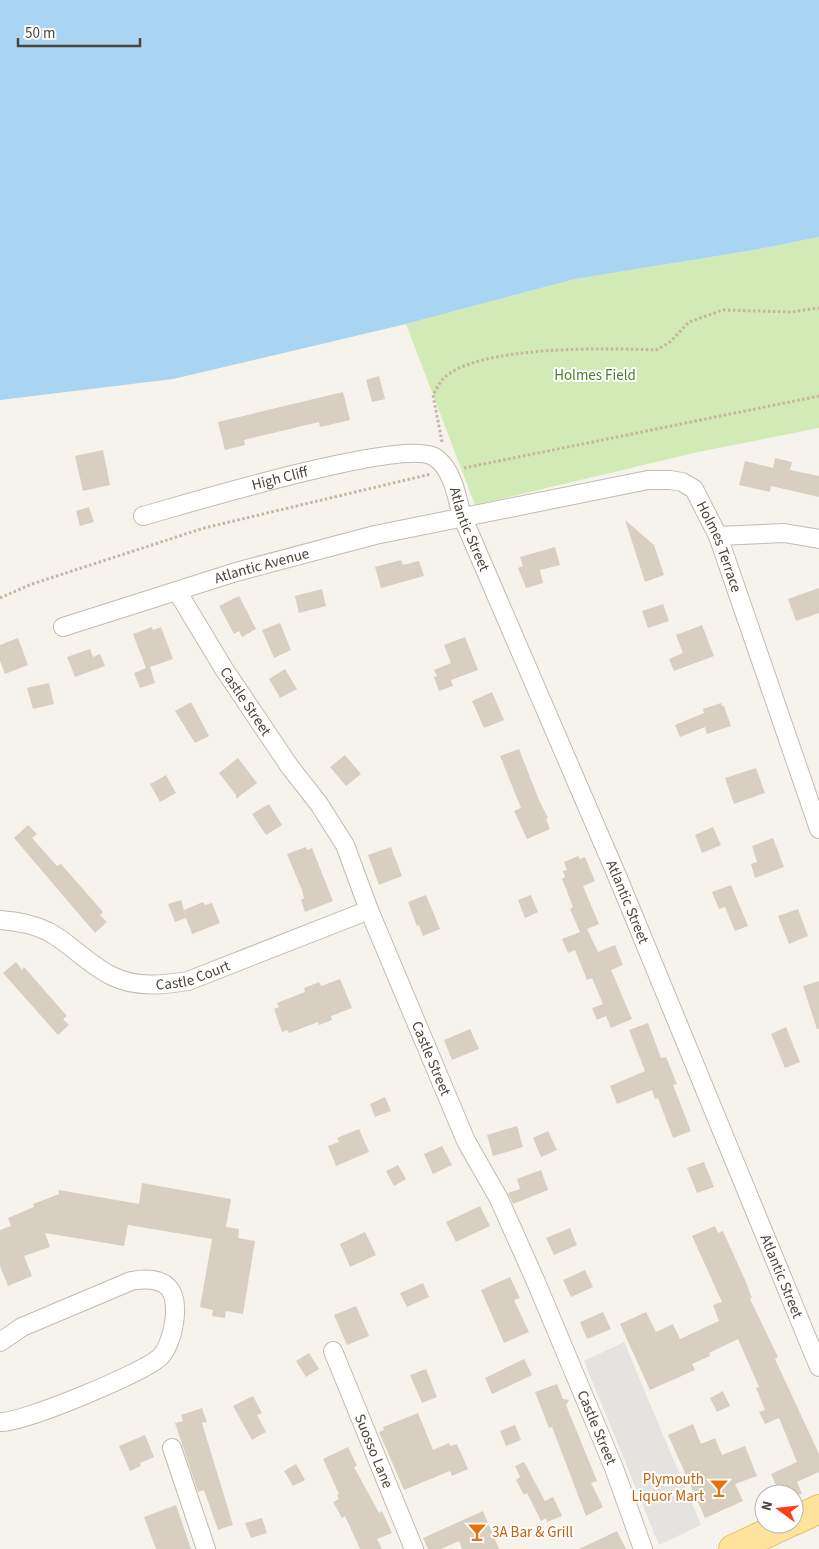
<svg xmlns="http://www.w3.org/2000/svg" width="819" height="1549" font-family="'Source Sans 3',sans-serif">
	<rect width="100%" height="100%" fill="#f6f3ec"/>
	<path fill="#d2eab5" d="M819,237v191l-121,24 -223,53 -69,-181 169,-45 179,-29z"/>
	<path fill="#e5e3e0" d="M624,1342l77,183 -42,20 -75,-184z"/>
	<path fill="#a9d4f2" d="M0,0h819v237l-65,13 -179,29 -169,45 -233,55 -173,21z"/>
	<path fill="#d8cfc1" d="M379,376l6,23 -13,3 -6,-22z
		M343,392l7,28 -30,7 -1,-5 -75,18 1,5 -20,5 -7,-28z
		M103,450l7,35 -27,6 -8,-35z
		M775,458l17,4 -2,8 29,6v21l-48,-11 -1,6 -31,-7 6,-24 28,7z
		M89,507l5,15 -14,4 -4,-15z
		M625,520l29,25 10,30 -19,7z
		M555,547l5,18 -20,5 3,13 -17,5 -8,-20 5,-2 -3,-9z
		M401,560l2,5 16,-4 5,15 -43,12 -6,-21z
		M819,588v25l-23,8 -8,-22z
		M322,589l4,17 -27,7 -4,-17z
		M239,596l17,33 -14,8 -3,-6 -5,3 -15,-28z
		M663,604l6,17 -21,7 -6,-17z
		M280,623l11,27 -17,8 -12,-28z
		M702,625l12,31 -40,15 -5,-12 14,-6 -7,-18z
		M152,627l1,3 8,-3 12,32 -23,8 5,16 -15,5 -6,-15 12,-5 -13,-34z
		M465,637l13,33 -27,10 2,6 -14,5 -5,-14 3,-1 -3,-6 17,-7 -7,-18z
		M18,638l10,27 -23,9 -5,-13v-16z
		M90,649l3,8 7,-3 5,12 -30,11 -8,-20z
		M285,669l12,20 -17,9 -11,-19z
		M49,683l5,21 -21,5 -6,-21z
		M492,692l12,28 -20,8 -12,-27z
		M191,702l18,34 -14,7 -20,-32z
		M721,703l1,3h2l7,20 -24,8 -2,-7 -25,10 -5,-12 29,-12 -1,-4z
		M519,749l20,51 9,18 -2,1 4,10 -23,10 -13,-28 7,-3 -21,-52z
		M345,755l16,19 -15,12 -16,-19z
		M238,758l19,25 -21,16v-4l-17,-22z
		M756,768l9,25 -31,11 -9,-26z
		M166,775l10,18 -16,9 -10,-18z
		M269,804l13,21 -16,10 -14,-21z
		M28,825l9,9 -5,4 25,28 4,-2 42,48 -3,3 7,7 -12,11 -81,-95z
		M713,827l8,18 -19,8 -7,-18z
		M773,838l11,29 -29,11 -4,-14 6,-2 -5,-16z
		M306,847l1,3 5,-2 21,53 -28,11 -4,-12 3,-2 -2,-8 -15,-36z
		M391,847l11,29 -23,9 -11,-30z
		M578,856l2,3 5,-2 10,24 -12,5 16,38 -12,5 11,23 17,-7 8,20 -12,5 21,49 -21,9 -5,-12 -9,4 -5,-12 11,-4 -11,-26 -5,2 -12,-30 -7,3 -6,-14 18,-7 -10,-23 3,-2 -11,-28 3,-2 -2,-6 4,-1 -3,-8z
		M731,885l17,41 -13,5 -10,-24 -6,2 -7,-17z
		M426,895l14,34 -17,7 -4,-11 -2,1 -9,-24z
		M531,895l7,17 -13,6 -7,-18z
		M181,900l3,10 19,-8 2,3 7,-2 8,20 -28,11 -6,-16 -11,4 -7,-18z
		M798,909l10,27 -19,8 -11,-28z
		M16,962l6,8 2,-3 43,49 -4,3 6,6 -11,10 -55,-62z
		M340,979l12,29 -21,8 1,4 -13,5 -1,-3 -29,11 -2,-3 -5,2 -8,-23 5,-2 -2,-4 28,-11 -1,-4 15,-6 2,4z
		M819,981v48h-2l-14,-43z
		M648,1023l13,35 5,-1 11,27 -4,1 18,46 -18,7 -15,-40 -3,1 -3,-9 -35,14 -7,-18 35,-15 -16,-41z
		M786,1027l14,35 -15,6 -14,-34z
		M470,1029l9,20 -27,11 -8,-20z
		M385,1097l6,14 -16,6 -5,-13z
		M517,1126l6,21 -30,9 -6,-21z
		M359,1129l10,23 -33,14 -8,-20 11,-4 -2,-4z
		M548,1131l9,19 -16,7 -8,-19z
		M442,1146l10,19 -19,9 -9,-20z
		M704,1162l10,25 -17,6 -10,-25z
		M398,1165l8,14 -12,7 -8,-15z
		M541,1170l7,20 -35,14 -5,-11 12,-4 -3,-10z
		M142,1183l89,16 -5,28 13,2 -1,9 17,3 -12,73 -17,-3 -1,7 -13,-2 1,-6 -13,-3 12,-68 -84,-14 -4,21 -79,-13 5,14 -26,9 8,20 -24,10 -8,-20v-36l11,-4 -3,-8 26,-11 -1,-3 26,-10v-4l80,14z
		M480,1206l10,20 -34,16 -10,-20z
		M715,1226l3,7 5,-2 22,49 7,18 -2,1 28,58 -3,2 44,95v18l-22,10 5,12h-22l-9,-20 26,-12 -18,-44 -14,6 -6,-12 6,-2 -9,-22 3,-1 -21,-48 -29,14 1,3 -18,8 3,6 -45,20 -30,-66 26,-12 10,20 17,-8 7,15 39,-18 -6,-16 9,-3 -30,-66z
		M570,1228l7,17 -23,10 -8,-17z
		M365,1232l11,23 -26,12 -10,-23z
		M585,1270l8,17 -22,10 -8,-17z
		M510,1277l10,21 -6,2 15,32 -25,11 -23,-53z
		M423,1283l6,14 -22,10 -7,-14z
		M356,1306l13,30 -22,9 -13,-30z
		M603,1312l8,17 -24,10 -7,-17z
		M309,1353l10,16 -13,8 -10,-16z
		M524,1359l8,16 -40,19 -7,-16z
		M426,1369l11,28 -15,6 -12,-28z
		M557,1384l6,15 6,1 -3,5 31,76 -6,2 12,24 -17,9 -34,-89 -3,1 -14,-36z
		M723,1391l7,15 -13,6 -7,-14z
		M253,1396l9,17 -5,2 9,17 -14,8 -19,-34z
		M202,1408l5,14 -5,1 31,102 -15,5 -14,-40 -6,2 -23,-69 8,-2 -2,-6z
		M418,1413l15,37 16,-7 1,3 7,-2 11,25 -16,7 -2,-5 -46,19 -25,-58 5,-2 -1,-3z
		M693,1424l8,20 14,-6 7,17 23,-9 12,30 -22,8 8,17 -38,17 -37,-83z
		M515,1425l6,15 -15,6 -6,-15z
		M145,1435l9,22 -14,6 1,3 -11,5 -11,-25z
		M348,1447l9,19 -3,1 25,46 3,-2 10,22 -15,6 5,10h-22l-15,-33 -3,2 -9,-16 6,-3 -2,-4 2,-1 -16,-35z
		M524,1462l21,39 8,-4 9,19 -15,6 -1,-4 -5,3 -14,-28 -3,2 -8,-15 4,-3 -5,-11z
		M296,1464l9,16 -12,6 -9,-15z
		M176,1505l15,44h-35l-12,-32z
		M483,1511l16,38h-37l-3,-8 -18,8h-13l-5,-11z
		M262,1518l5,15 -16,5 -6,-15z
		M617,1531l9,18h-47z"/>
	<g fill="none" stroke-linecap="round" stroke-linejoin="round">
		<g stroke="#c2bbae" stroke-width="20">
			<g id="minor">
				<path id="s1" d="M143,516c43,-12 265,-80 293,-58 17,12 21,40 26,58l156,362 201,489"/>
				<path d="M718,536l66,-3 35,6"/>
				<path id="s2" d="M177,591l47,78 66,98 29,37 26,41 24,65 97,231 33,58 37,83 78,186 29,81"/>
				<path id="s3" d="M63,627l173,-55 139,-37 273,-55h22l12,2 12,7 24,47 101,293"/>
				<path id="s4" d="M0,920c15,1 35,5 49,12 22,12 40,33 63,44 24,12 51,9 76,5l181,-71"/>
				<path d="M0,1342l22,-15 109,-46c11,-2 28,-3 37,6 14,14 5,59 -9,71 -19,16 -136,65 -159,64"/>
				<path id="s5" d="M333,1351l81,198"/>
				<path d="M172,1448l34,101"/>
			</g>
		</g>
		<g stroke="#e6c16a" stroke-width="30">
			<path id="primary" d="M794,1521l25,-12
				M733,1549l54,-25"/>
		</g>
		<path stroke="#c4b79f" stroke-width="3" stroke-dasharray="2.5 2.5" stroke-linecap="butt" d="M442,442l-9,-47c3,-5 6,-12 10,-16 33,-34 165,-31 213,-29l14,-8 19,-20 34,-12 68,2 28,-4
			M464,468l355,-72
			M0,598l32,-14 172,-56 227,-54"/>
		<use href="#minor" stroke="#fff" stroke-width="18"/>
		<use href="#primary" stroke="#ffe39c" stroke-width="28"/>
	</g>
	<defs>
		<g id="bar-bare" transform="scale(1.5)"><path d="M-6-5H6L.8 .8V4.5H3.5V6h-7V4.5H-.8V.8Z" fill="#e8710a" stroke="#fff" stroke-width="2.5" paint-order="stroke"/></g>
	</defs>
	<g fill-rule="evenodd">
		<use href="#bar-bare" x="719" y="1488"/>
		<use href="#bar-bare" x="477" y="1532"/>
	</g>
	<g text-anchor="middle" stroke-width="4" stroke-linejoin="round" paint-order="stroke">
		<g font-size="15" fill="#4a7f2a" stroke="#fff">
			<text x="595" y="380">Holmes Field</text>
		</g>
		<g font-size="15" fill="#4b4439" stroke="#fff">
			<text dy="5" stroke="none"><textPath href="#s1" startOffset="142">High Cliff</textPath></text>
			<text dy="5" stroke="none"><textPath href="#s1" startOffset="381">Atlantic Street</textPath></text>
			<text dy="5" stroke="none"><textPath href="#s3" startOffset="715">Holmes Terrace</textPath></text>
			<text dy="5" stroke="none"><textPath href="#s3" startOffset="208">Atlantic Avenue</textPath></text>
			<text dy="5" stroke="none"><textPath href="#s2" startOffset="130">Castle Street</textPath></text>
			<text dy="5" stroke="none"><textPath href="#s1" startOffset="786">Atlantic Street</textPath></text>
			<text dy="5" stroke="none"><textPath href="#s4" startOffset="211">Castle Court</textPath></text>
			<text dy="5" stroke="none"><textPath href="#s2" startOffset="535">Castle Street</textPath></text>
			<text dy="5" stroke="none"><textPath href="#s1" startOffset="1191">Atlantic Street</textPath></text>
			<text dy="5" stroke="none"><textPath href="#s2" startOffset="940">Castle Street</textPath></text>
			<text dy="5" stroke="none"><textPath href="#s5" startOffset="108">Suosso Lane</textPath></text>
		</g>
		<g font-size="15" fill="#c56008" stroke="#fff" text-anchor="end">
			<text x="704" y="1484">Plymouth<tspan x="704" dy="17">Liquor Mart</tspan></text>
			<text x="492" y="1537" text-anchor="start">3A Bar &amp; Grill</text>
		</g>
	</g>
	<g transform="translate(779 1509) rotate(285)"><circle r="24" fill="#ffffff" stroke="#b7b4b0"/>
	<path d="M0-4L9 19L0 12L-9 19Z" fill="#fc3f1d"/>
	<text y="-8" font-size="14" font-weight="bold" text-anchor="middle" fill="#4b4439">N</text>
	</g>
	<path d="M18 38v8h122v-8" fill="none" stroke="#4b4439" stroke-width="2.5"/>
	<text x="25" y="38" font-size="15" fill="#4b4439" stroke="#ffffff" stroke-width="4" paint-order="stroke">50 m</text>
</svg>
